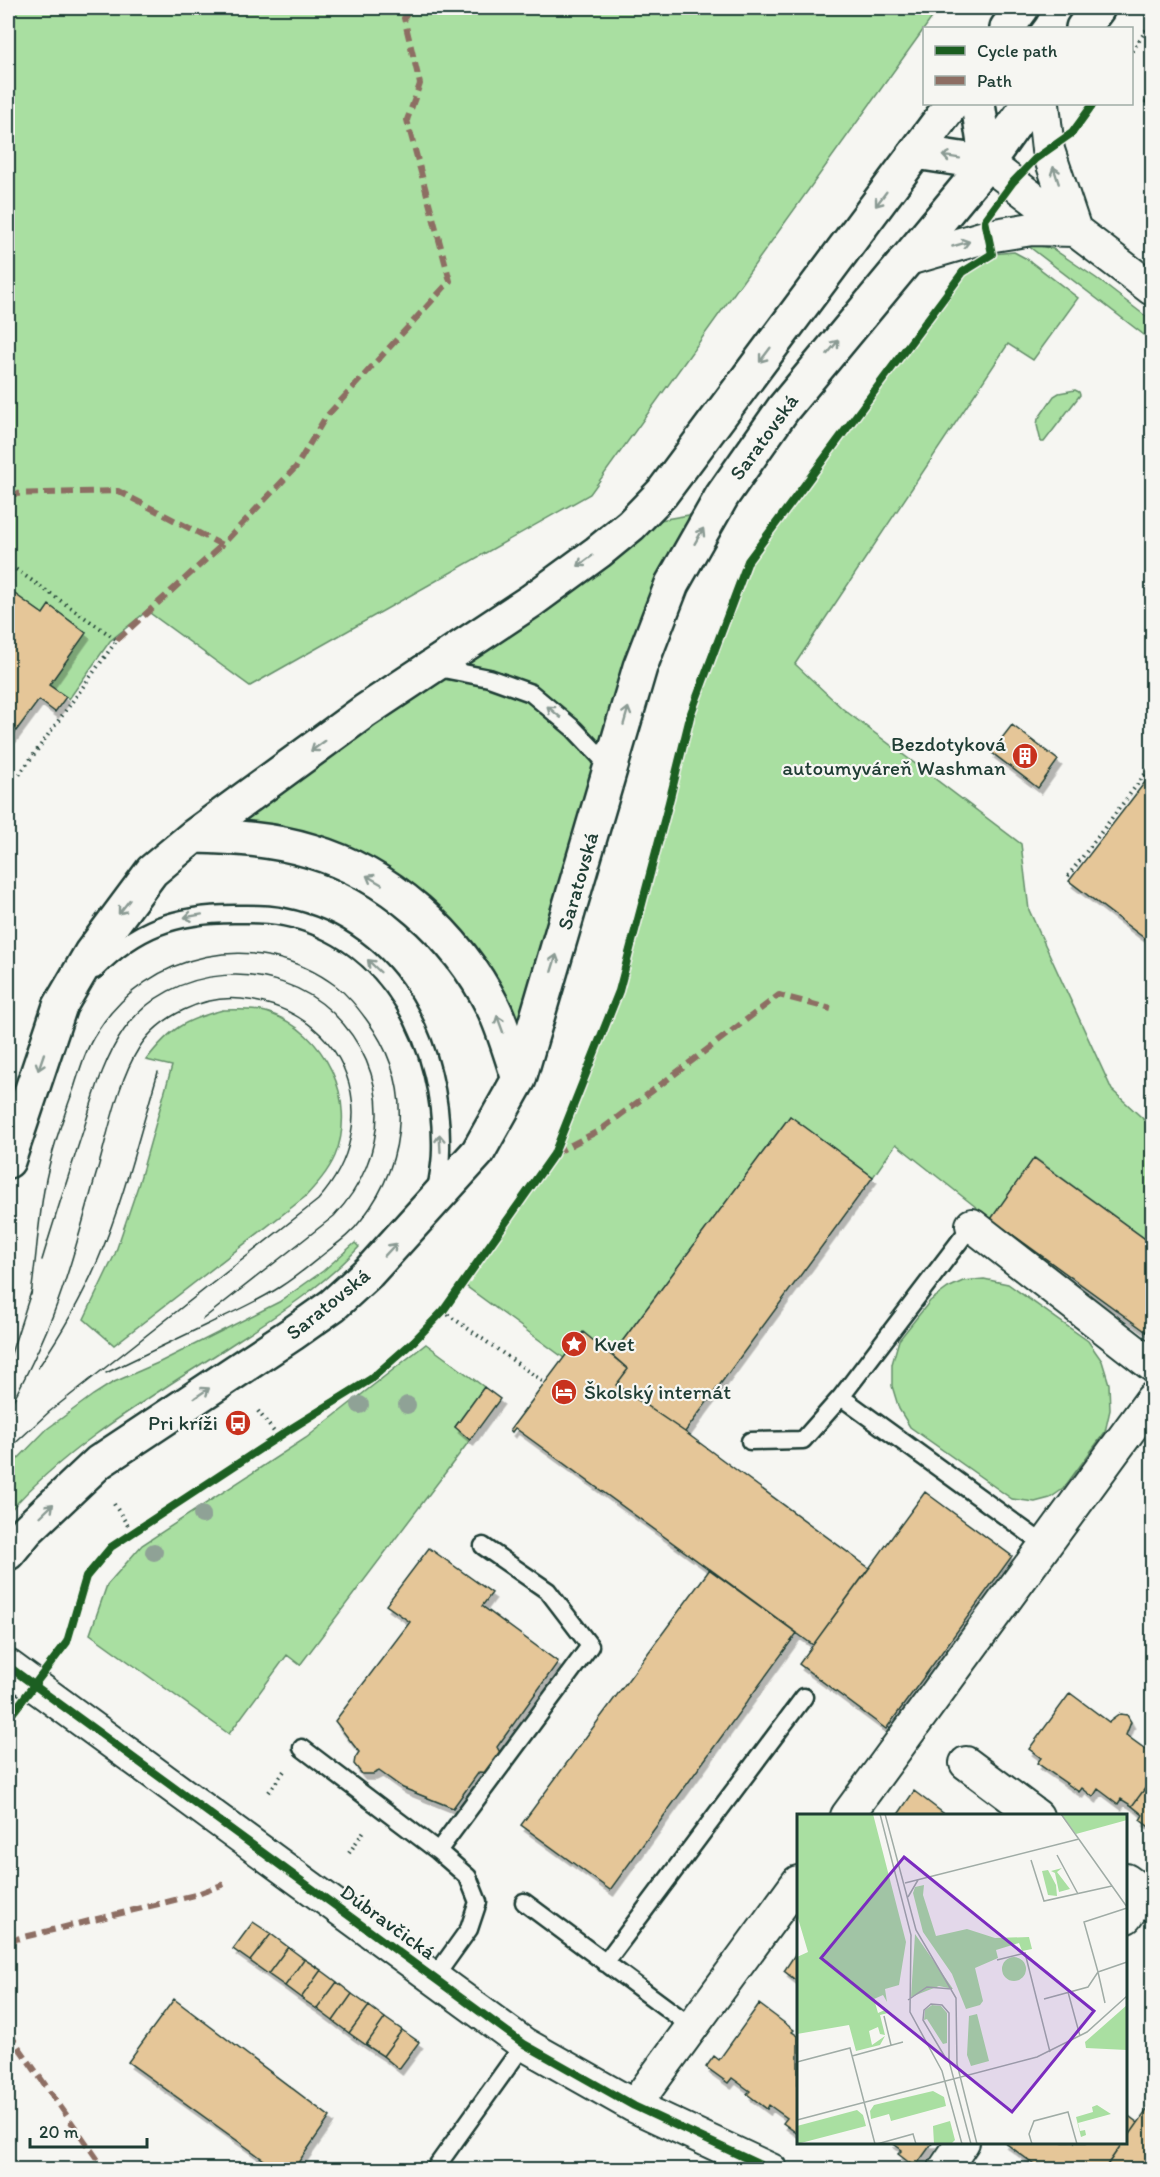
<svg xmlns="http://www.w3.org/2000/svg" width="1160" height="2177" font-family="Itim,sans-serif">
	<defs>
		<filter id="shadow"><feDropShadow dx="3.5" dy="6" stdDeviation="0" flood-color="#0004"/></filter>
	</defs>
	<rect width="100%" height="100%" fill="#f6f6f2"/>
	<filter id="ink" filterUnits="userSpaceOnUse"><feTurbulence type="fractalNoise" baseFrequency=".0167" numOctaves="2"/><feDisplacementMap in="SourceGraphic" scale="12" xChannelSelector="R" yChannelSelector="G"/><feConvolveMatrix kernelMatrix="1 2 1 2 8 2 1 2 1" color-interpolation-filters="sRGB"/></filter>
	<g filter="url(#ink)">
		<path fill="#a9dfa1" stroke="#648e6a" stroke-width="1.5" d="M8,8h931l-349,486 -340,192 -103,-75 -37,30 -41,58 -20,-14 37,-53 -37,-26 -6,8 -34,-24 -1,1z
			M1023,242l30,7 43,29 56,43v20z
			M1014,252l13,7 51,39 -45,62 -25,-16 -213,320 48,45 178,135 8,66 83,180 40,37v117l-117,-86 -44,61 -95,-75 -23,33 -83,-61 -178,239 -29,-22 -19,25 -101,-74 91,-130 65,-163 72,-278 57,-152 215,-289 29,-18z
			M1075,390l4,2 1,3 -36,47h-3l-4,-17 1,-6 16,-23 5,-3z
			M689,515l-17,69 -153,495 -26,-72 -121,-129 -178,-42 437,-311z
			M223,1010c14,0 32,-2 46,3 56,19 89,87 66,143 -7,16 -18,28 -30,41l-191,148 -30,-26 31,-65 23,-68 34,-120 -26,-6c25,-32 38,-40 77,-50z
			M355,1243l4,4c-34,37 -77,65 -119,92 -80,53 -168,101 -232,174v-44l39,-40 46,-34 19,-12 48,-21 119,-60 44,-31z
			M984,1279l24,5 80,57 14,20 7,23 1,26 -5,22 -42,57 -13,9 -15,4 -23,-3 -102,-72 -11,-18 -7,-23v-22l7,-24 31,-39 18,-13 15,-7z
			M426,1344l58,43 -29,40 15,13 -170,225 -13,-10 -58,79 -139,-100 17,-49 35,-40 164,-107z"/>
		<path fill="#e5c698" stroke="#1f3d34" stroke-width="1.5" filter="url(#shadow)" d="M1152,92v16l-7,-6z
			M9,590l34,24 6,-9 37,28 -37,52 17,12 -11,15 -16,-12 -29,39 -2,-2z
			M1012,725l46,35 -20,28 -47,-36z
			M1152,773v171l-83,-63z
			M790,1116l83,61 -188,255 -69,-47 12,-16 -16,-14z
			M1034,1158l118,86v92l-161,-117z
			M583,1332l45,37 -12,16 69,47 184,136 -56,77 -298,-217 -3,4 -2,-2z
			M484,1387l16,12 -30,41 -15,-13z
			M925,1492l87,64 -126,173 -87,-65z
			M429,1548l63,45 -10,13 76,56 -61,85 5,9 -11,17 -12,-1 -26,36 -50,-20 -24,-17 -6,3h-11l-8,-10 1,-6 4,-6 -24,-31 75,-99 -24,-17z
			M710,1569l87,64 -187,257 -89,-65z
			M1070,1693l39,29 11,-8 7,1 4,7 -5,13 26,19v25l-20,27 -11,-7 -3,5 -20,-15 -5,8 -11,-9 -3,4 -42,-29 4,-5 -12,-9z
			M1152,1779v50l-12,-9 3,-5 -11,-9z
			M914,1791l33,25h-50z
			M253,1922l18,12 -21,27 -17,-12z
			M271,1934l17,13 -20,27 -18,-13z
			M288,1947l16,12 -19,27 -17,-12z
			M798,1950v32l-14,-11z
			M304,1959l17,11 -20,28 -16,-12z
			M321,1970l16,12 -20,27 -16,-11z
			M337,1982l15,12 -19,27 -16,-12z
			M352,1994l17,12 -20,27 -16,-12z
			M174,1999l156,118 -37,53h-15l-150,-108z
			M759,2004l35,26 -2,2 6,4v98l-15,-11 4,-5 -18,-13 -2,4 -20,-15 3,-3 -18,-13 -4,5 -22,-16 8,-11 5,4z
			M369,2006l16,12 -19,27 -17,-12z
			M385,2018l17,12 -19,26 -17,-11z
			M402,2030l17,12 -20,27 -16,-13z
			M1152,2103v67h-39l-6,-5 16,-23h3v-2z
			M1126,2114l12,9 -12,17z
			M891,2142h42l-18,25 -17,-13 4,-4z
			M1004,2142h119l-19,28h-62z"/>
		<g fill="none" stroke-linecap="round" stroke-linejoin="round">
			<g stroke="#1f3d34" stroke-width="21">
				<path id="service" d="M433,667l56,11 42,15 43,36 37,39
					M95,970c41,-42 81,-56 139,-56 16,0 33,-1 50,3 109,22 159,131 157,233 0,14 -3,28 -5,41
					M972,1225l-131,172 204,148
					M750,1441l53,-1 38,-43
					M302,1748l136,103
					M524,1902l168,125
					M605,1963l199,-266
					M434,1978l35,-49 9,-27 -10,-25 -30,-26 152,-205 -42,-55 -65,-45
					M434,2170l90,-126"/>
			</g>
			<g stroke="#1f3d34" stroke-width="36">
				<path id="minor" d="M1043,104l5,46 27,80
					M987,163l165,126
					M905,260l83,-24 44,-7 43,1
					M972,1225l180,140
					M8,1666l516,378 110,62 137,64
					M966,1763l71,53
					M847,1816l305,-417
					M1126,1880l26,19
					M1126,1917l17,-25
					M634,2106l164,-224
					M944,2170l19,-28"/>
			</g>
			<g stroke="#1f3d34" stroke-width="38">
				<path id="secondary" d="M1007,28l15,-20
					M1083,28l15,-20
					M978,104l9,59
					M916,152l71,11
					M194,836c39,1 79,3 117,15 78,23 146,84 182,156 11,22 18,49 26,72
					M8,1161l52,-155 31,-53 61,-82 42,-35 171,-125 166,-110 67,-49 33,-27 31,-32 290,-389
					M8,1553l19,-23 72,-68 193,-128 41,-29 36,-33 109,-120 41,-73 121,-412 32,-83 50,-88 61,-87 204,-246 42,-59"/>
			</g>
			<path stroke="#1f3d34" stroke-width="4" stroke-dasharray="1.5 4.5" stroke-linecap="butt" d="M1132,51l20,-29
				M1081,120l12,-16
				M8,563l3,3 -3,5
				M8,778l11,-3 98,-135 -106,-74
				M1068,876l84,-111
				M443,1311l102,72
				M258,1411l20,26
				M114,1504l18,28
				M269,1792l15,-21
				M349,1853l15,-22"/>
			<use href="#service" stroke="#f6f6f2" stroke-width="16"/>
			<use href="#minor" stroke="#f6f6f2" stroke-width="32"/>
			<use href="#secondary" stroke="#f6f6f2" stroke-width="33"/>
			<path stroke="#1f3d34" stroke-width="1.5" d="M42,1260c13,-43 27,-86 41,-129 11,-35 20,-71 41,-101 47,-67 151,-73 209,-17 60,58 57,144 1,203l-131,103
				M31,1295c5,-35 7,-70 13,-105 6,-35 18,-69 30,-102 6,-19 12,-40 23,-56 51,-81 161,-105 239,-46 12,9 21,21 30,33 47,62 43,139 -4,200 -10,14 -24,24 -37,34 -15,12 -29,24 -45,34 -23,15 -49,26 -74,38 -34,16 -67,32 -100,48
				M8,1363l24,-74
				M38,1368c23,-34 44,-70 60,-108 25,-58 42,-127 60,-188
				M8,1450l41,-38 269,-212c70,-78 30,-191 -77,-201 -37,-4 -82,17 -102,49 -21,33 -30,82 -41,120 -12,40 -22,82 -36,122 -14,42 -33,81 -54,120"/>
			<path stroke="#8d6e63" stroke-width="6" stroke-dasharray="12 6" stroke-linecap="butt" d="M8,494l110,-3 104,54 74,-78 29,-49 125,-137 -43,-161 13,-36 -16,-66 8,-10
				M117,640l105,-95
				M554,1154l48,-25 177,-134 52,14
				M8,1941l187,-46 29,-11
				M8,2032l97,138"/>
			<g stroke="#f6f6f2" stroke-width="11">
				<path id="cycleway" d="M8,1666l516,378 110,62 137,64
					M8,1719l59,-77 19,-65 25,-30 181,-119 79,-49 43,-38 29,-30 111,-157 65,-163 50,-189 22,-89 57,-152 215,-289 29,-18 -7,-34 28,-38 22,-23 37,-26 21,-29"/>
			</g>
			<use href="#cycleway" stroke="#1b5e20" stroke-width="8"/>
		</g>
		<g fill="#8fa296">
			<circle cx="360" cy="1405" r="9"/>
			<circle cx="407" cy="1405" r="9"/>
			<circle cx="202" cy="1515" r="9"/>
			<circle cx="154" cy="1552" r="9"/>
		</g>
		<defs><path id="oneway-shaft" d="M-6 0H5M1.5-3L5.5 0L1.5 3" fill="none" stroke-width="1.6" stroke-linecap="round" stroke-linejoin="round" transform="scale(1.5)"/></defs>
		<g stroke="#8a9a93">
			<use href="#oneway-shaft" transform="translate(951 157) rotate(-171)"/>
			<use href="#oneway-shaft" transform="translate(1056 175) rotate(-108)"/>
			<use href="#oneway-shaft" transform="translate(881 199) rotate(127)"/>
			<use href="#oneway-shaft" transform="translate(961 244) rotate(-16)"/>
			<use href="#oneway-shaft" transform="translate(833 347) rotate(-51)"/>
			<use href="#oneway-shaft" transform="translate(765 355) rotate(127)"/>
			<use href="#oneway-shaft" transform="translate(699 536) rotate(-60)"/>
			<use href="#oneway-shaft" transform="translate(585 561) rotate(144)"/>
			<use href="#oneway-shaft" transform="translate(554 712) rotate(-140)"/>
			<use href="#oneway-shaft" transform="translate(626 716) rotate(-74)"/>
			<use href="#oneway-shaft" transform="translate(318 746) rotate(144)"/>
			<use href="#oneway-shaft" transform="translate(374 880) rotate(-150)"/>
			<use href="#oneway-shaft" transform="translate(124 907) rotate(128)"/>
			<use href="#oneway-shaft" transform="translate(193 916) rotate(170)"/>
			<use href="#oneway-shaft" transform="translate(554 963) rotate(-73)"/>
			<use href="#oneway-shaft" transform="translate(374 966) rotate(-136)"/>
			<use href="#oneway-shaft" transform="translate(500 1024) rotate(-110)"/>
			<use href="#oneway-shaft" transform="translate(41 1062) rotate(109)"/>
			<use href="#oneway-shaft" transform="translate(440 1143) rotate(-93)"/>
			<use href="#oneway-shaft" transform="translate(390 1250) rotate(-47)"/>
			<use href="#oneway-shaft" transform="translate(202 1393) rotate(-34)"/>
			<use href="#oneway-shaft" transform="translate(47 1510) rotate(-44)"/>
		</g>
	</g>
	<defs>
		<g id="building-disc" transform="scale(1.35)"><circle r="9.5" fill="#c8321e" stroke="#f6f6f2"/><path d="M-4-6H4V6H1V3H-1V6H-4ZM-2.5-4.3h1.7v1.8h-1.7ZM.8-4.3h1.7v1.8H.8ZM-2.5-1h1.7V.8h-1.7ZM.8-1h1.7V.8H.8Z" fill="#fff"/></g>
		<g id="sight-disc" transform="scale(1.35)"><circle r="9.5" fill="#c8321e" stroke="#f6f6f2"/><path d="M0-6L1.8-2.2L6-1.7L2.9 1.2L3.7 5.4L0 3.3L-3.7 5.4L-2.9 1.2L-6-1.7L-1.8-2.2Z" fill="#fff"/></g>
		<g id="hotel-disc" transform="scale(1.35)"><circle r="9.5" fill="#c8321e" stroke="#f6f6f2"/><path d="M-6-4.5h1.5V1H6V5H4.5V3h-9V5H-6ZM-4 0a1.8 1.8 0 1 1 3.6 0ZM.5 0V-2.5h3Q6-2.5 6 0Z" fill="#fff"/></g>
		<g id="bus-disc" transform="scale(1.35)"><circle r="9.5" fill="#c8321e" stroke="#f6f6f2"/><path d="M-5-6H5V4H4V6H2V4H-2V6H-4V4H-5ZM-3.5-4V0h7V-4ZM-3.5 1.2v1.5H-2V1.2ZM2 1.2v1.5H3.5V1.2Z" fill="#fff"/></g>
	</defs>
	<g fill-rule="evenodd">
		<use href="#building-disc" x="1025" y="756"/>
		<use href="#sight-disc" x="574" y="1344"/>
		<use href="#hotel-disc" x="564" y="1392"/>
		<use href="#bus-disc" x="238" y="1423"/>
	</g>
	<g text-anchor="middle" stroke-width="4.5" stroke-linejoin="round" paint-order="stroke">
		<g font-size="21" fill="#1f3d34" stroke="#f6f6f2">
			<text transform="translate(764 437) rotate(-54)" y="7">Saratovská</text>
			<text transform="translate(578 881) rotate(-74)" y="7">Saratovská</text>
			<text transform="translate(328 1304) rotate(-39)" y="7">Saratovská</text>
			<text transform="translate(388 1922) rotate(36)" y="7">Dúbravčická</text>
		</g>
		<g font-size="21" fill="#1f3d34" stroke="#f6f6f2" text-anchor="end">
			<text x="1006" y="751">Bezdotyková<tspan x="1006" dy="24">autoumyváreň Washman</tspan></text>
			<text x="594" y="1351" text-anchor="start">Kvet</text>
			<text x="584" y="1399" text-anchor="start">Školský internát</text>
			<text x="218" y="1430">Pri kríži</text>
		</g>
	</g>
	<g transform="translate(797 1814)">
		<rect width="330" height="330" fill="#f6f6f2"/>
		<path d="M0,0h76l33,128 -7,43 -14,4 2,13 -4,-7 -9,4 4,14 9,-4 1,4 -8,2 5,20 -5,-1 -2,-7 -9,4 3,14 13,-9 -5,9 -24,6 -7,-26 -52,9v-77l11,-5 -11,-37zM264,0h66v6l-51,14zM265,54l-5,4 13,17 -11,3 -4,-19 -4,-2zM251,56l8,15 1,11 -9,-1 -6,-24zM127,71l-1,10 13,41 31,-7 28,9 34,-1 3,12 -10,2 -3,-8 -23,7 2,8 -23,10 8,33 -3,4 -14,4 -14,-35 -29,-42 -10,-39 2,-6zM118,120l38,55 -14,-3 -28,11zM205 155a12 12 0 1 1 24 0a12 12 0 1 1-24 0ZM135,191l9,1 6,7v30l-4,1 -16,-25 -3,1 1,-10zM330,191v45l-41,-2 -1,-6zM180,200l12,47 -18,5 -4,-11 2,-39zM136,277l11,6 2,9 -55,15 -2,-7 -18,5 -1,-8 4,-6zM300,291l14,9 -33,9 2,8 5,-1 1,5 -5,2 -5,-20 17,-5 -1,-5zM60,296l6,5 3,11 -69,18v-18zM153,307l5,19 -4,4h-17l-1,-18z" fill="#a9dfa1"/>
		<path fill="none" stroke="#a0aca6" stroke-width="1.5" d="M83,0l31,121 -1,77 32,59 20,73M88,0l31,116 40,68 1,66 20,80M264,0l66,93M260,41l21,39M234,46l13,41 68,-15M108,69l174,-44M111,83l10,-17M330,94l-43,14 14,50 29,-10M200,146l28,-7 25,99M301,158l7,31M271,178l12,44M247,185l44,-12 10,-15M111,186l19,-13 25,2M87,202l7,29M55,242l51,-14M148,243l-22,-37 1,-10 7,-6 11,1 7,8v48l22,83M0,248l53,-14 25,96M0,306l240,-63 50,-25 40,-36M80,330l36,-10 3,10M235,330l-3,-10 5,-13 34,-9 9,32"/>
		<path fill="#7b2cbf" fill-opacity="0.15" stroke="#7b2cbf" stroke-width="3" d="M107,43l190,154 -82,101 -191,-154z"/>
		<rect width="330" height="330" fill="none" stroke="#1f3d34" stroke-width="3"/>
	</g>
	<rect width="1160" height="2177" fill="none" stroke="#f6f6f2" stroke-width="30"/>
	<rect x="15" y="15" width="1130" height="2147" fill="none" stroke="#1f3d34" stroke-width="2" filter="url(#ink)"/>
	<rect x="923" y="27" width="210" height="78" fill="#f6f6f2" stroke="#a0aca6" stroke-width="1.5"/>
	<rect x="935" y="46" width="30" height="9" fill="#1b5e20" stroke="#a0aca6" stroke-width="1.5"/>
	<text x="977" y="57" font-size="18" fill="#1f3d34">Cycle path</text>
	<rect x="935" y="76" width="30" height="9" fill="#8d6e63" stroke="#a0aca6" stroke-width="1.5"/>
	<text x="977" y="87" font-size="18" fill="#1f3d34">Path</text>
	<path d="M30 2138v9h117v-9" fill="none" stroke="#1f3d34" stroke-width="3"/>
	<text x="39" y="2138" font-size="18" fill="#1f3d34" stroke="#f6f6f2" stroke-width="4.5" paint-order="stroke">20 m</text>
</svg>
